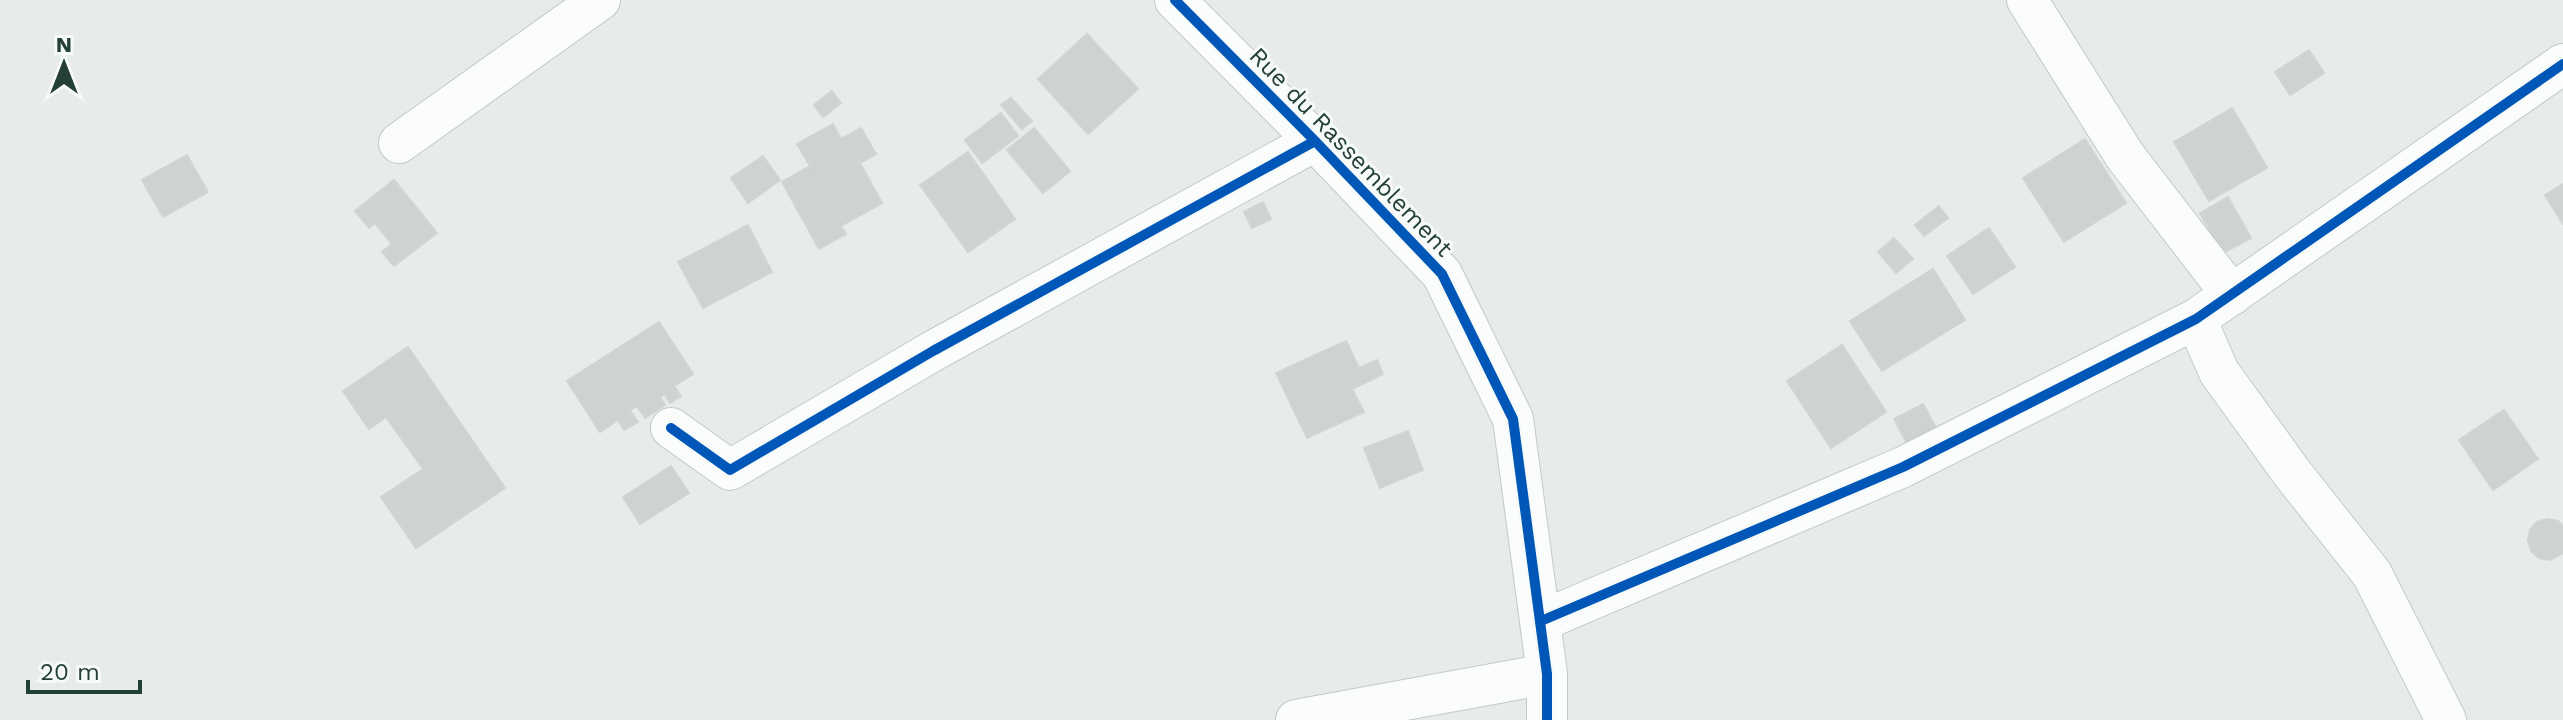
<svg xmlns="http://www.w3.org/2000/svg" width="2563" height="720" font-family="'Work Sans',sans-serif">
	<rect width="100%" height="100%" fill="#e7ece9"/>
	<path fill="#ced3d1" stroke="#d0d5d2" stroke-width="2" d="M1087,34l51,55 -50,45 -50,-55z
		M2309,50l15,23 -34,22 -15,-23z
		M832,91l9,12 -18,14 -9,-12z
		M1011,98l21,23 -10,8 -21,-24z
		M2232,108l35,60 -58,33 -35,-59z
		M1001,113l17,23 -36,27 -17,-23z
		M833,124l8,15 20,-11 15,26 -16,9 22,40 -41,23 5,8 -27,15 -37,-67 28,-16 -13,-22z
		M1034,128l36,43 -27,22 -36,-43z
		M2085,139l41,64 -62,39 -41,-64z
		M968,152l47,67 -47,33 -48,-67z
		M187,155l21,37 -45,25 -21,-37z
		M763,156l17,24 -32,23 -17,-25z
		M394,180l43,53 -43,33 -12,-14 10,-8 -17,-21 -6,5 -14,-17z
		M2563,184v40l-18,-29z
		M2228,197l23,41 -28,15 -23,-40z
		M1263,202l8,17 -19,9 -8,-16z
		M1939,206l9,12 -24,18 -9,-11z
		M748,225l24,47 -69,36 -25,-46z
		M1989,228l26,39 -42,27 -26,-38z
		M1894,238l19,21 -17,14 -18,-21z
		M1933,269l32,51 -83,51 -32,-50z
		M659,322l34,52 -19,12 7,10 -11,7 -5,-9 -5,3 5,8 -20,13 -8,-12 -7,4 8,12 -14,8 -6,-10 -18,12 -33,-51z
		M1346,341l13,27 18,-8 6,14 -31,15 12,23 -57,26 -31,-65z
		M1842,345l44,67 -55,36 -44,-67z
		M408,347l97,141 -89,60 -35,-51 42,-28 -37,-52 -17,12 -26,-38z
		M1923,404l17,31 -29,16 -17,-32z
		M2504,410l34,49 -45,31 -34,-50z
		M1408,431l15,39 -43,18 -16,-40z
		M671,466l18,27 -49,31 -17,-27z
		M2547,519l11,2 5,5v27l-13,7 -11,-2 -8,-7 -3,-11 2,-10 7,-8z"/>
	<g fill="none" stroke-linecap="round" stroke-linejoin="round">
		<g stroke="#c4c9c6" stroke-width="42">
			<path id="minor" d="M1175,0l140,141 127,133 71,145 34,255v46
				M2027,0l98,156 107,139
				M399,143l201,-143
				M2196,319l23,53 73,101 80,101 74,146
				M671,428l59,42 203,-119 382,-210
				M1541,621l362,-154 293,-148 367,-255
				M1296,720l251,-46"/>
		</g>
		<use href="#minor" stroke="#fbfcfc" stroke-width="40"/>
		<g stroke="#f6faf8" stroke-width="15">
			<path id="cycleway" d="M1175,0l140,141 127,133 71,145 34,255v46
				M671,428l59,42 203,-119 382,-210
				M1541,621l362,-154 293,-148 367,-255"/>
		</g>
		<use href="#cycleway" stroke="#0057b8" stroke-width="10"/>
	</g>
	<g text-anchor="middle" stroke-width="6" stroke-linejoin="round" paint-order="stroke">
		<g font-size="24" fill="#244036" stroke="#f6faf8">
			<text transform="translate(1351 152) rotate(46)" y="8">Rue du Rassemblement</text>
		</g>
	</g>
	<g transform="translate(64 64)" stroke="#f6faf8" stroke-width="6" paint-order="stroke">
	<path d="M0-6L14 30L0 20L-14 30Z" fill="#244036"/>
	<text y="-12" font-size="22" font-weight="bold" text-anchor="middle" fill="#244036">N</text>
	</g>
	<path d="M28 680v12h112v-12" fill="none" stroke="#244036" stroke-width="4"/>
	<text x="40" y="680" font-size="24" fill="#244036" stroke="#f6faf8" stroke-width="6" paint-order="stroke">20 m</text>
</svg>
